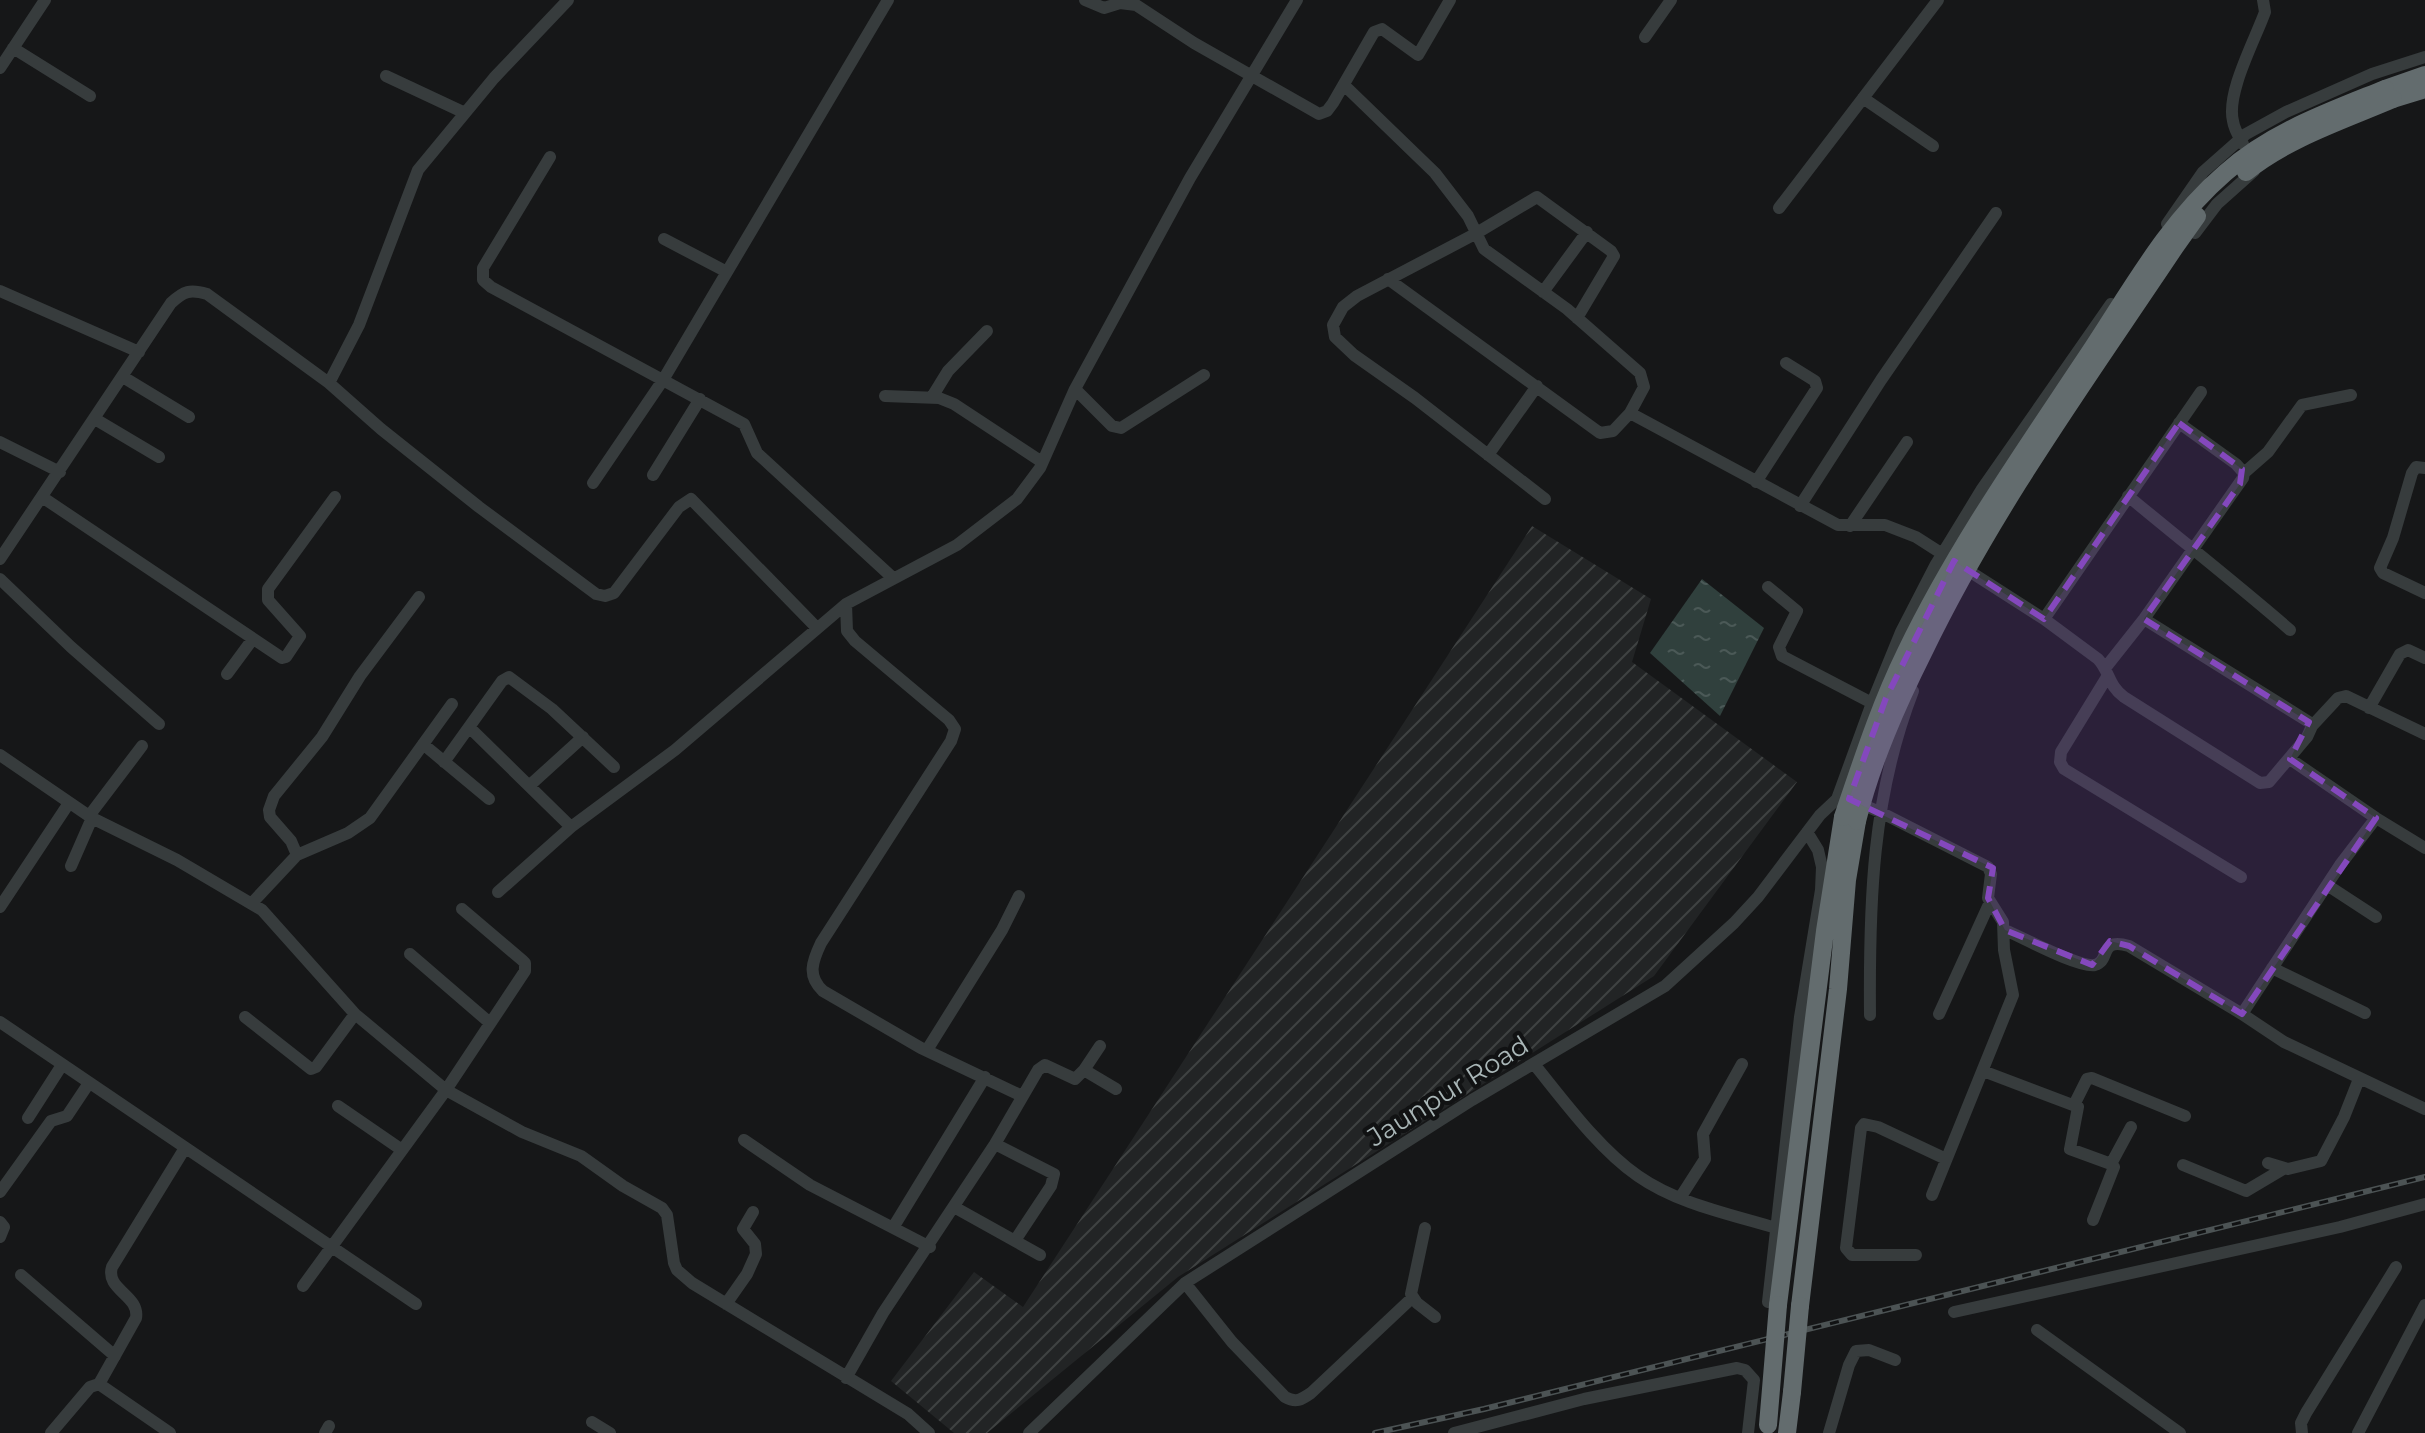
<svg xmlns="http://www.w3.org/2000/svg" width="2425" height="1433" font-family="Montserrat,sans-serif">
	<defs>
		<pattern id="industrial-furrows" width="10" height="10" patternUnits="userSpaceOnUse" patternTransform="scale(2)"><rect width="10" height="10" fill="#222425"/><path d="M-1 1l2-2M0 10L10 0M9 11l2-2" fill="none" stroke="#3f4242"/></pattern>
		<pattern id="water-ripples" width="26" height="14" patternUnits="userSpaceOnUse" patternTransform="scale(2)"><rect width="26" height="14" fill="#30403d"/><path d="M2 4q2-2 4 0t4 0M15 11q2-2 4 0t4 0" fill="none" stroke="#4b5957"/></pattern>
	</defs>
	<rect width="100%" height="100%" fill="#161718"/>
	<path fill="url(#industrial-furrows)" d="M1532,526l119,73 -19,63 165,120 -143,194 -476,301 -191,156h-33l-63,-52 83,-109 49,35z"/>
	<path fill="url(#water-ripples)" d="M1702,579l62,49 -44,88 -70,-63z"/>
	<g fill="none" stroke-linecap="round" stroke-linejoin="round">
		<path stroke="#373c3d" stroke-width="12" d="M1085,0l19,8 16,-5 16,2 58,38 125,71 8,-3 6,-8 41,-71 8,-3 36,26 32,-55
			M1645,37l26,-37
			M13,48l77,48
			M0,68l45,-68
			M386,76l79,37
			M1344,85l91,88 33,43 16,33 83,60 73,64 4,14 -14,26 -17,18 -13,2 -212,-154
			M1863,98l70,48
			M2243,144c-4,-7 -9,-15 -10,-23 -7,-28 22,-81 32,-109l-2,-12
			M550,157l-67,111v12l8,7 253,137 13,29 136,125
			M1779,208l159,-208
			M2167,224l36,-52 43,-38 40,-22 86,-38 53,-17
			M2195,233l22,-29 37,-33
			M664,239l63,33
			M0,291l139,61
			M1543,292l44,-60
			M123,377l66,40
			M329,383l30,-58 59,-155 76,-92 74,-78
			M1075,389l37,37 9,2 83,-53
			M885,396l54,2 15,6 88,58
			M932,397l16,-26 39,-40
			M1630,413l208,112h47l31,12 128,82 54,40c12,13 10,26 26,38l136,86 9,-1 38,-45 5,-11 -3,-4 -165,-103
			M95,419l64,38
			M0,442l60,30
			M1488,455l49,-69
			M2425,468l-9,-1 -4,6 -19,65 -13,30 3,5 42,20
			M2244,473l24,-21 34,-47 49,-10
			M653,475l47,-76
			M1756,482l61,-94 -2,-7 -29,-18
			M593,483l70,-103 225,-380
			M2128,496c54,45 109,88 162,134
			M42,497l240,161 4,-1 14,-21 -32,-36v-11l67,-92
			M1545,499l-130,-101 -61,-43 -19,-18 -2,-12 10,-18 14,-11 118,-62 62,-37 74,54 3,5 -37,62
			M1800,506l81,-126 115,-167
			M1850,526l57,-84
			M0,559l171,-256c13,-12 19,-14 36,-9l122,89 52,46 98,78 117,87 9,2 9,-3 65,-86 12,-8 125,128
			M0,579l71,68 88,77
			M1768,587l29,24 -18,36 3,9 90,47
			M846,604l1,27 8,10 94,79 6,9 -4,12 -130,202c-9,19 -14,33 2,48l98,57 101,48
			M2044,619l157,-227
			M2106,667l38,-48 99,-141 1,-5 -8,-9 -57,-41
			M227,674l25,-34
			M2107,677l-46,75 -1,10 4,7 177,108
			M2369,708l31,-54 8,-4 17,8
			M2312,726l26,-28 8,-2 79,38
			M469,727l102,100
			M423,744l66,55
			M0,755l92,63 85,42 85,50 93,104 91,76 76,42 59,24 42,30 39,22 5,7 7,48 3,7 15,13 216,131 21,19
			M2290,759l86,59 49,30
			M444,762l58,-81 7,-4 43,32 62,58
			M529,786l54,-49
			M1837,799l35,-96 29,-71 34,-66 47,-77 129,-185
			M89,816l53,-70
			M297,855l-6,-14 -21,-24 -1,-7 5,-14 48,-59 38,-61 59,-79
			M71,866l21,-48
			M2327,885l49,32
			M498,892l73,-65 104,-77 171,-146 111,-59 60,-46 23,-31 35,-79 115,-211 107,-178
			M252,903l45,-48 51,-22 22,-15 82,-114
			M0,907l69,-104
			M2005,930c17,7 73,38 90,35 16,-4 3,-28 34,-19l113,68 42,28 141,67
			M410,954l80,69
			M2272,968l93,45
			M1939,1014l51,-112
			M2242,1014l98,-149 36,-47
			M1870,1015c-1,-112 2,-219 43,-324
			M245,1017l66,52 5,-2 39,-53
			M0,1022l416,282
			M927,1050l75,-120 17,-34
			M1534,1064c30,37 65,85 104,112 40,28 92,38 138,52
			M1084,1070l32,19
			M1983,1071l95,36 -8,42 41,15 3,3 -21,53
			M2074,1105l13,-26 5,-1 93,38
			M338,1106l64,44
			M28,1118l34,-53
			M744,1140l66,45 120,62
			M995,1144l59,30 -3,12 -35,53
			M2268,1163l20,6 33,-8 23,-44 15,-38
			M2111,1164l20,-37
			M2183,1165l63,26 37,-22
			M0,1192l51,-71 16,-5 22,-33
			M1680,1198l25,-39 -2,-25 39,-70
			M954,1207l86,48
			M0,1222l4,5 -4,10
			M894,1226l91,-149
			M1425,1228l-14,66 6,9 18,14
			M1916,1255h-64l-6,-7 15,-120 3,-4 14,3 68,32
			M21,1275l94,81
			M1185,1283l47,59 53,55c11,6 16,3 26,-4l101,-95
			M303,1286l143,-196 79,-119v-8l-3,-3 -60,-51
			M1768,1302l32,-285 21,-127 1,-23 -4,-17 -11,-18
			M726,1304l21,-30 9,-20 -1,-10 -12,-15 10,-17
			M1954,1312l386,-85 85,-23
			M2037,1330l143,103
			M846,1378l37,-65 112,-169 43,-74 7,-5 30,14 9,-9 16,-24
			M99,1384l37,-66c4,-23 -31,-28 -24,-51l73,-119
			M592,1422l18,11
			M51,1433l39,-46 9,-3 71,49
			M325,1433l4,-7
			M1029,1433l156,-150 287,-183 193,-114 69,-63 24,-26 62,-82 17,-16 9,-1 34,14 108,55 3,7 -3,24 15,24 1,28 9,45 -81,200
			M1454,1433l130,-34 153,-31 8,2 9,10 -6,53
			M1829,1433l20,-68 7,-14 13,-1 26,10
			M2302,1433l-1,-10 5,-10 90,-146
			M2358,1433l67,-128"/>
		<path stroke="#636c6e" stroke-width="18" d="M2385,89l40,-14
			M2393,99l32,-10
			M1778,1305l47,-374 18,-114
			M1800,1306l38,-317 9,-109 10,-59
			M1787,1433l5,-41"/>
		<g stroke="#4c5354" stroke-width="6">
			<path id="rail" d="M1375,1433l109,-24 941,-232"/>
		</g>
		<use href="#rail" stroke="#111213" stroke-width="3" stroke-dasharray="9" stroke-linecap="butt"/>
		<path stroke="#636c6e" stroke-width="18" d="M2246,172c42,-34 98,-52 147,-73
			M1843,817c19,-56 37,-112 63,-165 51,-106 119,-202 184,-300 41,-62 78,-130 135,-179 46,-41 103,-61 160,-84
			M1857,821c15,-60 40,-116 67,-170 69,-143 163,-272 251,-404l22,-31
			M1792,1392l8,-86
			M1768,1425l10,-120"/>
	</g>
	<path fill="#8448bd" fill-opacity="0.2" stroke="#8448bd" stroke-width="6" stroke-dasharray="16 10" stroke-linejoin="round" d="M2179,423l63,46 -2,15 -96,135 165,103 -19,37 86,59 -134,196 -113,-68 -19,-5 -18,24 -87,-35 -17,-32 5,-30 -144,-69 37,-101 68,-137 90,58z"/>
	<g text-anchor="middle" stroke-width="8" stroke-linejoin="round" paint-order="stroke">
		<g font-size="26" fill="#a9b6b7" stroke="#111213">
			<text transform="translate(1448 1091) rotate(-32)" y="9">Jaunpur Road</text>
		</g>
	</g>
</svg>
